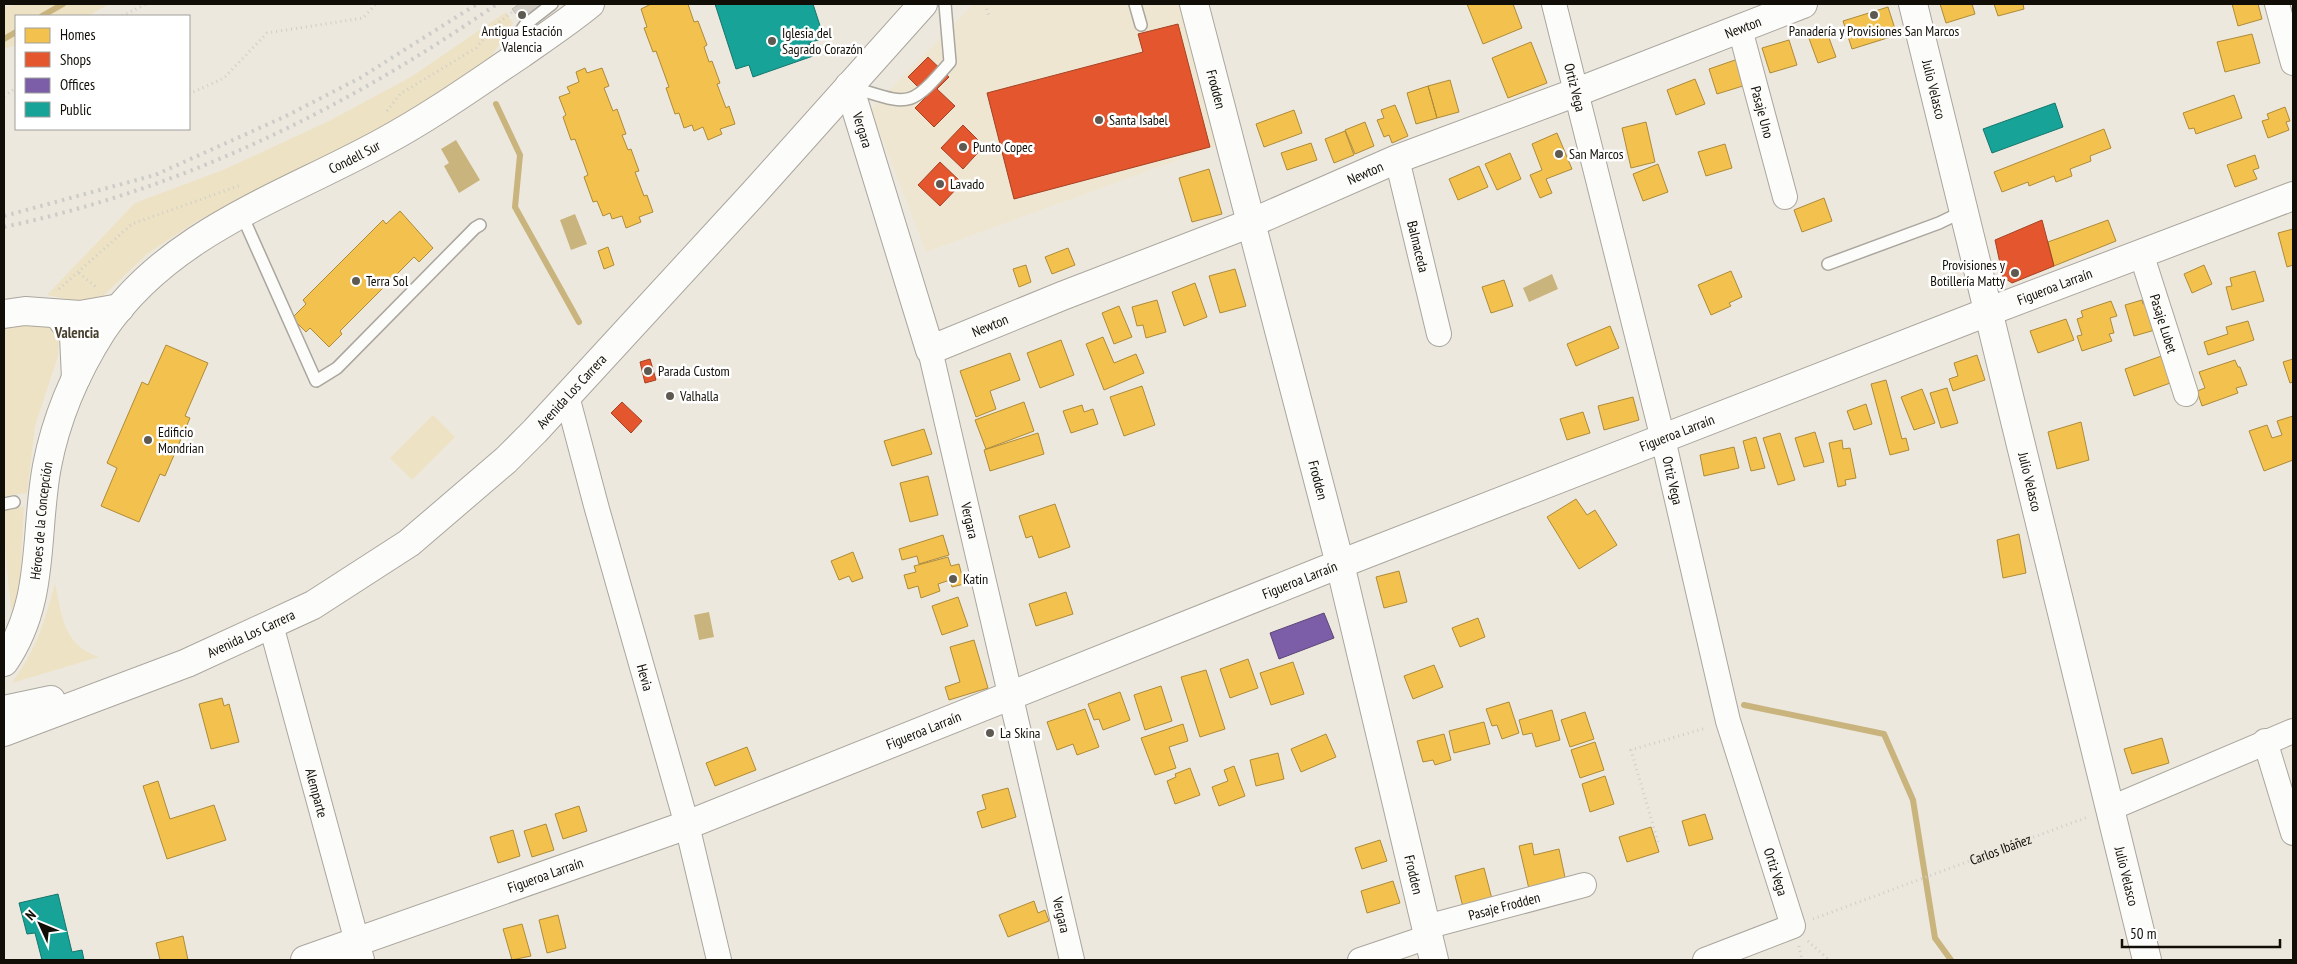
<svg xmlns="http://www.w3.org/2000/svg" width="2297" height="964" font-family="'PT Sans Narrow',sans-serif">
	<rect width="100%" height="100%" fill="#ede8dd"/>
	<path fill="#efe6d1" d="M973,4h206l37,142 -290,106 -55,-142z"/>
	<path fill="#eee2c4" d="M18,4h91l-21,12h-72v29l-12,4v-42z
		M506,12l7,11 -27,42 -130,79 -159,77 -49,32 -49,47 -23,1 -29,-6 88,-92 88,-33 106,-49 82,-44z
		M22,324l29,1 8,14 -1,17 -23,70 -8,67 -23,3v-169z
		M433,415l22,22 -43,43 -22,-22z
		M24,507l-5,92 -7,17c-4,-36 -8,-70 -8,-106z
		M55,583c7,33 8,62 44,74l-87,26c25,-35 32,-59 43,-100z"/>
	<path fill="#c9b47e" d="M456,140l24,40 -21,13 -15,-27 5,-3 -8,-14z
		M575,214l12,30 -16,6 -11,-30z
		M1552,274l6,15 -29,13 -6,-14z
		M709,612l5,25 -15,3 -5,-25z"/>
	<path fill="#f2c14e" stroke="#ae8b39" d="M651,4h37l6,18 4,-1 9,24 -3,2 5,15 3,-1 8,22 -3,1 9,24 3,-2 6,18 -15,5 2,5 -14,6 -5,-13 -9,4 -2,-6 -8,3 -5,-15 -4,1 -9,-26 3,-1 -13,-36 -3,1 -9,-24 3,-1 -6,-18z
		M1467,4h46l9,24 -39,16z
		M1940,4h32l3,10 -29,9z
		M1994,4h29l1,5 -26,7z
		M2232,4h26l4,15 -24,7z
		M1888,7l9,28 -45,14 -9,-28z
		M1825,27l11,30 -18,6 -11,-30z
		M2252,34l8,29 -35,9 -8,-30z
		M1789,40l8,25 -27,8 -8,-25z
		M1531,42l16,41 -39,15 -16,-40z
		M1738,59l8,26 -29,9 -8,-25z
		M585,68l2,5 15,-5 7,18 -5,2 9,23 4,-2 9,25 -4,1 6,15 3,-1 8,22 -4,1 9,24 3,-1 6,17 -14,5 2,5 -15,6 -4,-12 -10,3 -2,-6 -7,3 -6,-15 -4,1 -9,-25 4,-2 -13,-36 -4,1 -8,-23 3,-2 -7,-18 11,-4 -3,-6 12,-5 -3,-10z
		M1695,79l10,25 -29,11 -9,-25z
		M1450,80l9,32 -22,6 -9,-32z
		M1428,86l9,32 -21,6 -9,-31z
		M2234,95l8,23 -46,16 -2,-6 -5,1 -6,-16z
		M1395,105l13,31 -16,7 -3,-8 -5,2 -7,-17 7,-2 -3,-8z
		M2285,107l5,14 -4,1 3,8 -21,8 -6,-17 7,-2 -2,-5z
		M1294,110l8,23 -38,14 -8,-23z
		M1365,122l9,24 -19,8 -10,-24z
		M1646,122l9,40 -24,6 -9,-40z
		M2104,129l7,19 -21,8 1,5 -21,8 2,7 -16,6 -2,-6 -25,10 -1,-4 -26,10 -8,-20z
		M1345,131l9,24 -20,8 -9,-24z
		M1557,133l15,36 -26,10 6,14 -12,5 -10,-23 12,-5 -10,-26z
		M1311,143l6,17 -30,10 -6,-17z
		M1725,144l7,24 -26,8 -8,-24z
		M1510,153l11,26 -24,11 -12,-26z
		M2255,155l4,13 -6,2 4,9 -22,8 -8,-22z
		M1658,164l10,28 -25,9 -10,-27z
		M1479,166l9,21 -30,13 -9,-21z
		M1209,169l13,45 -30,8 -13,-44z
		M1824,198l8,23 -30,11 -8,-22z
		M400,211l33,37 -14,14 -5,-5 -74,74 2,3 -13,13 -19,-19 -4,4 -14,-14 14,-14 -3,-4 80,-80 3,4z
		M2108,220l8,21 -62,25 -6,-24z
		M2293,229v36l-6,2 -9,-34z
		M608,247l6,18 -10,4 -6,-18z
		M1068,248l7,17 -23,9 -7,-17z
		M1026,265l5,17 -12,5 -6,-18z
		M2204,265l8,19 -20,9 -8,-19z
		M1235,269l11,37 -26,7 -11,-37z
		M1731,271l11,26 -13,6 2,3 -20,9 -13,-30z
		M2255,271l9,30 -32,9 -6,-23 6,-1 -2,-8z
		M1504,280l9,26 -22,7 -9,-26z
		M1195,283l12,34 -23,9 -12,-34z
		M1157,300l9,32 -20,6 -3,-13 -6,1 -5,-19z
		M2142,300l1,4 3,-1 9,27 -21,6 -9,-31z
		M2111,301l6,15 -7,2 4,15 -5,1 3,7 -30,10 -5,-15 5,-1 -5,-16 6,-2 -2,-6z
		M1119,306l13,31 -18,7 -12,-31z
		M2066,319l8,21 -36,13 -8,-22z
		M2248,321l6,19 -46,15 -4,-13 24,-8 -2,-7z
		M1610,326l9,22 -43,18 -9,-22z
		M1103,337l11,26 22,-9 8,19 -40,17 -18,-46z
		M1061,340l13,35 -34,13 -13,-35z
		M166,345l42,18 -23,53 5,2 -25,58 -5,-2 -21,48 -38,-16 16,-38 -10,-5 35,-81 6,3z
		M1010,353l10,27 -30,11 6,18 -20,8 -16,-46z
		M2167,354l9,27 -42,15 -9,-27z
		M1977,355l8,25 -32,11 -4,-12 9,-3 -4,-13z
		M2293,359v23l-3,1 -7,-21z
		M2235,360l3,7h2l7,18 -11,3 2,5 -36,13 -5,-15 8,-3 -6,-16z
		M1886,380l16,59 4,-1 3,12 -19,5 -19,-71z
		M1142,386l13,39 -31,11 -14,-39z
		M1947,388l11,35 -17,5 -11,-35z
		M1922,389l13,34 -21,7 -13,-33z
		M1633,397l6,23 -35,10 -6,-24z
		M1024,402l10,29 -48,18 -11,-29z
		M1866,404l6,20 -18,6 -7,-19z
		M1082,405l2,7 9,-3 5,15 -27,9 -8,-22z
		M1583,412l7,21 -23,7 -7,-21z
		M2293,416v44l-29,11 -15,-40 18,-6 5,13 10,-3 -5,-14z
		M2081,422l8,38 -32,9 -9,-37z
		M924,429l8,25 -40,12 -8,-25z
		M1815,432l9,30 -20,5 -9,-29z
		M1038,433l6,21 -54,17 -6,-21z
		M1780,433l15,47 -17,5 -15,-47z
		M1756,437l9,31 -14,3 -8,-30z
		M1842,440l1,9 7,-1 6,30 -11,2 1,5 -8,2 -9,-44z
		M1734,447l5,21 -35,8 -4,-21z
		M928,476l10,39 -28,7 -10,-39z
		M1576,499l11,16 8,-5 22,35 -38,24 -32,-52z
		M1055,504l15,43 -31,11 -7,-22 -6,2 -7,-22z
		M2019,534l7,39 -23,5 -6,-38z
		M943,535l6,20 -30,9 -2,-8 -15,4 -3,-11z
		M853,552l10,26 -11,4 -3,-6 -10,4 -8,-19z
		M948,557l3,9 8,-2 5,20 -12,3 -2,-7 -12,4 2,7 -19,7 -3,-12 -10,3 -4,-14 12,-3 -2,-6z
		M1399,571l8,31 -23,6 -8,-31z
		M1066,592l7,22 -37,12 -7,-22z
		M958,597l10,29 -26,9 -10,-29z
		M1478,618l7,19 -25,10 -8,-19z
		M974,640l14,48 -39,12 -4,-13 15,-5 -10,-35z
		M1248,659l10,29 -28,10 -10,-29z
		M1293,662l11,32 -33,11 -11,-32z
		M1434,665l9,22 -30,12 -9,-23z
		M1206,670l19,59 -25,8 -19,-60z
		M1161,686l11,35 -27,9 -11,-35z
		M1120,692l10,28 -27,10 -4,-11 -5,1 -6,-16z
		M222,698l2,8 5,-2 10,38 -28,7 -12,-45z
		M1509,702l10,31 -17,6 -5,-14 -5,1 -6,-17z
		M1085,709l14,38 -22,8 -4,-11 -16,6 -10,-28z
		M1552,710l8,30 -24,7 -4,-14 -9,2 -4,-15z
		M1585,712l9,27 -24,8 -9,-27z
		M1484,722l6,22 -36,9 -5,-22z
		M1183,724l5,17 -19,6 7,21 -21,7 -14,-37z
		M1326,734l10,23 -35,15 -10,-23z
		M1444,734l7,26 -16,5 -2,-5 -10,2 -6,-21z
		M2162,738l7,25 -37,11 -8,-25z
		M1595,742l9,28 -24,8 -9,-28z
		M747,747l9,23 -41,16 -9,-23z
		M1278,753l6,26 -28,7 -6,-26z
		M1234,766l11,30 -26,10 -7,-19 16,-6 -4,-11z
		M1190,768l10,27 -25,9 -8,-23 9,-4 -1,-3z
		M1605,776l9,28 -24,8 -8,-28z
		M158,781l12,38 44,-14 12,35 -59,19 -24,-73z
		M1008,788l8,29 -34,11 -5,-16 9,-3 -4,-14z
		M579,806l8,25 -24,8 -8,-25z
		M1705,814l8,25 -24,7 -7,-25z
		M546,824l8,26 -22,7 -8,-26z
		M1651,827l8,25 -32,10 -8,-25z
		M513,830l7,26 -22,7 -8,-26z
		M1380,840l7,21 -25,8 -7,-21z
		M1532,843l2,12 25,-6 7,33 -37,7 -10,-43z
		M1484,868l8,31 -29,8 -8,-31z
		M1393,881l7,22 -33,10 -6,-22z
		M1034,901l4,12 7,-3 4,11 -41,16 -9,-22z
		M558,915l8,33 -19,5 -8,-33z
		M522,924l9,32 -19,4 -9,-31z
		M183,936l5,24h-28l-4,-17z"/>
	<path fill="#e4572e" stroke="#a54122" d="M1178,24l32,123 -196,52 -27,-106 156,-41 -5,-18z
		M928,57l21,20 -12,12 18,17 -21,21 -19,-19 12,-12 -19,-19z
		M963,125l21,21 -21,23 -22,-21z
		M940,162l22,21 -22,23 -22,-21z
		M2042,220l12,46 -42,17 -9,-6 -8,-37z
		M650,359l6,21 -11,3 -5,-21z
		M622,402l20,19 -11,12 -20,-20z"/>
	<path fill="#7b5ea7" stroke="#5b4677" d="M1324,613l10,25 -55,21 -9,-26z"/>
	<path fill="#17a398" stroke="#15766c" d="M715,4h98l11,34 -15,5 4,13 -60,21 -4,-12 -13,4z
		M2055,103l8,24 -71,26 -9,-24z
		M58,894l14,58 10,-2 2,10h-42l-7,-27 -8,1 -8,-31z"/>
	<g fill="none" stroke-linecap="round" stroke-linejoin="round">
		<path stroke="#c9b47e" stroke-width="6" d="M42,16l21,-12
			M4,39l12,-7
			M496,104l24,51 -5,52 64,115
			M1744,705l140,29 29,66 22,138 16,22"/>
	</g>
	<path fill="#d2cec6" stroke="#c1bdb4" d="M519,4h22l-20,16 -9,-11z"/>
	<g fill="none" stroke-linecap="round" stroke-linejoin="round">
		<g stroke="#aaa69e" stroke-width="14">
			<path id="lane" d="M1135,4l6,21
				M520,55l-6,-14 11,-16 27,-21
				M851,87c58,17 57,24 99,-25l-5,-58
				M241,213l75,168 21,-13 138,-140 5,-3
				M1828,264l111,-41 25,-12
				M4,504l10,-2"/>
		</g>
		<g stroke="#aaa69e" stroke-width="26">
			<g id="street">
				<path id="s2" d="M1554,4l109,435 65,282 65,205 -88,34"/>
				<path d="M2277,4l16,59"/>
				<path id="s3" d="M1740,29l45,168"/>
				<path id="s4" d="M1397,159l42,175"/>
				<path id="s5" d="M2141,253l45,141"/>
				<path id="s6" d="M930,350l142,610"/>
				<path id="s7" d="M567,396l30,113 90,316 32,135"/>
				<path id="s8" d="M271,625l91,335"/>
				<path d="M2265,741l28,92"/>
				<path d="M2109,809l184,-78"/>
				<path id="s9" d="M1426,927l158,-42"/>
				<path d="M1360,960l68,-23"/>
			</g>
		</g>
		<g stroke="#aaa69e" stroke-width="30">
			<g id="secondary">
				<path id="s10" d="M1194,4l146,560 94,396"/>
				<path id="s11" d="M1913,4l234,956"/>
				<path id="s12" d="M849,86l81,264 132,-54 189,-73 146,-64 180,-67 226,-88"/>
				<path d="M4,314l21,-3 55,4 40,-7"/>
				<path d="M58,314l16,22 2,42"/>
				<path id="s13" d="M4,662c42,-61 30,-127 43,-196 9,-47 29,-94 55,-135 67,-100 184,-135 283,-190 48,-26 91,-57 136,-87 23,-16 47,-32 69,-50"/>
				<path id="s14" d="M305,960l382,-135 635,-254 668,-260 303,-115"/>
			</g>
		</g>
		<g stroke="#aaa69e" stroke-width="30">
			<g id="primary">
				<path d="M4,710l47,-10"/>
				<path id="s15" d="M4,732l183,-69 126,-58 96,-62 97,-83 29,-29 218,-237 170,-190"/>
			</g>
		</g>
		<g stroke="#cececa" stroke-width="3" stroke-dasharray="1 4" stroke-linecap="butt">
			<path d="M985,4l4,12"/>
			<path d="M122,16l24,-12"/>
			<path d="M189,94l35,-16 43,-45 96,-15 13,-14"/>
			<path d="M4,96l12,-8"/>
			<path d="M387,111l13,-17 76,-46 18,-22 21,-16"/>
			<path d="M79,273l17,14"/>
			<path d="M59,289l73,-65 109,-39"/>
			<path d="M1658,842l-27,-92 75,-22"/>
			<path id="s1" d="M1813,919l275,-102"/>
			<path d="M1808,941l21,19"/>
			<path d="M1799,946l3,14"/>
		</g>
		<use href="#lane" stroke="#fcfcfa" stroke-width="11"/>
		<use href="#street" stroke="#fcfcfa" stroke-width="24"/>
		<use href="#secondary" stroke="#fcfcfa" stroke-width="28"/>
		<use href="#primary" stroke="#fcfcfa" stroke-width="28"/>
		<path stroke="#cdccc9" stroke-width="4" stroke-dasharray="2.5 5" stroke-linecap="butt" d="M4,216l151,-41 129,-58 76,-39 117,-74
			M4,227c182,-39 341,-118 493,-223"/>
	</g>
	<g fill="#5e5a52" stroke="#fff" stroke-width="2">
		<circle cx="522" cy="15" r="5"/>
		<circle cx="1874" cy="15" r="5"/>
		<circle cx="772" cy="41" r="5"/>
		<circle cx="1099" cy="120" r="5"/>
		<circle cx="963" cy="147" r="5"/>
		<circle cx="1559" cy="154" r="5"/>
		<circle cx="940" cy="184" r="5"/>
		<circle cx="2015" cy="273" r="5"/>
		<circle cx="356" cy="281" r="5"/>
		<circle cx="648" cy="371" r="5"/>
		<circle cx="670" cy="396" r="5"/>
		<circle cx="148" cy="440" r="5"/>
		<circle cx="953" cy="579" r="5"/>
		<circle cx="990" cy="733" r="5"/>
	</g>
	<g text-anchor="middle" stroke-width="5" stroke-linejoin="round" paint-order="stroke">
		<g font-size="14" fill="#110e07" stroke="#fff">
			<text dy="5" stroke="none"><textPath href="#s12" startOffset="1151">Newton</textPath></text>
			<text dy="5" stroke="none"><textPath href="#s2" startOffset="86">Ortiz Vega</textPath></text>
			<text dy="5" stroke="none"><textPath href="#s11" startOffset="88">Julio Velasco</textPath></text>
			<text dy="5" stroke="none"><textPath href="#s10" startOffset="88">Frodden</textPath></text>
			<text dy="5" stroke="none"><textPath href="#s3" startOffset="86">Pasaje Uno</textPath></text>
			<text dy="5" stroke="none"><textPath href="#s12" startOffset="46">Vergara</textPath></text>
			<text dy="5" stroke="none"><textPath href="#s13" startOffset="660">Condell Sur</textPath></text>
			<text dy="5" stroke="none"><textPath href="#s12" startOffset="746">Newton</textPath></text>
			<text dy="5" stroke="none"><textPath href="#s4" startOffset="90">Balmaceda</textPath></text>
			<text dy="5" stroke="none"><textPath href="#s14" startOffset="1875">Figueroa Larraín</textPath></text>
			<text dy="5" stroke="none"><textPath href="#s5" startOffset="74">Pasaje Lubet</textPath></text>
			<text dy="5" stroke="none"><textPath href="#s12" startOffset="341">Newton</textPath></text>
			<text dy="5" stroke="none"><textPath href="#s15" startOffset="671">Avenida Los Carrera</textPath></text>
			<text dy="5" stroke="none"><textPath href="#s14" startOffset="1470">Figueroa Larraín</textPath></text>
			<text dy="5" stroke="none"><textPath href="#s10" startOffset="492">Frodden</textPath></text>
			<text dy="5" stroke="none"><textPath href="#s2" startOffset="491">Ortiz Vega</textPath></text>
			<text dy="5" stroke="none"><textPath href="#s11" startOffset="492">Julio Velasco</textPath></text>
			<text dy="5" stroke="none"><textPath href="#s6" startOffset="175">Vergara</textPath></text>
			<text dy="5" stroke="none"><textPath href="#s13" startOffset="148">Héroes de la Concepción</textPath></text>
			<text dy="5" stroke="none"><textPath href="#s14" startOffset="1065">Figueroa Larraín</textPath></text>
			<text dy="5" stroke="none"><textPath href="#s15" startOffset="266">Avenida Los Carrera</textPath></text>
			<text dy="5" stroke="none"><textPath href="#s7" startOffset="292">Hevia</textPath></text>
			<text dy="5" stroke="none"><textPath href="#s14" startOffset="660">Figueroa Larraín</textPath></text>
			<text dy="5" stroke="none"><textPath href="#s8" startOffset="174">Alemparte</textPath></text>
			<text dy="5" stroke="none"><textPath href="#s1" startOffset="200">Carlos Ibáñez</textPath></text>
			<text dy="5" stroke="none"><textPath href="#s2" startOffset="896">Ortiz Vega</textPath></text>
			<text dy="5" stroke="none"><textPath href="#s14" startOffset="255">Figueroa Larraín</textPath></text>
			<text dy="5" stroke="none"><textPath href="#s10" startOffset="898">Frodden</textPath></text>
			<text dy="5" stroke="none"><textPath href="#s11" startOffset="898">Julio Velasco</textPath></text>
			<text dy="5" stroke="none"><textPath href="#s9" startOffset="81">Pasaje Frodden</textPath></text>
			<text dy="5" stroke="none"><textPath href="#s6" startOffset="580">Vergara</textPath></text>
		</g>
		<g font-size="14" fill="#110e07" stroke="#fff" text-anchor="start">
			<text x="522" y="36" text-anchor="middle">Antigua Estación<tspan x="522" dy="16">Valencia</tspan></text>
			<text x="1874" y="36" text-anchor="middle">Panadería y Provisiones San Marcos</text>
			<text x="782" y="38">Iglesia del<tspan x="782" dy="16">Sagrado Corazón</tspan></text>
			<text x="1109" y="125">Santa Isabel</text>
			<text x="973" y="152">Punto Copec</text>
			<text x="1569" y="159">San Marcos</text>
			<text x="950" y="189">Lavado</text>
			<text x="2005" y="270" text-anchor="end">Provisiones y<tspan x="2005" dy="16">Botillería Matty</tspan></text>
			<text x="366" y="286">Terra Sol</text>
			<text x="658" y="376">Parada Custom</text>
			<text x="680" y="401">Valhalla</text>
			<text x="158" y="437">Edificio<tspan x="158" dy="16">Mondrian</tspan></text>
			<text x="963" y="584">Katin</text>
			<text x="1000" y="738">La Skina</text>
		</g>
		<g font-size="15" font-weight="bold" fill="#48412f" stroke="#fff">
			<text x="77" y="338">Valencia</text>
		</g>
	</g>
	<rect width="2297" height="964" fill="none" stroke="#110e07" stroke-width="10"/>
	<rect x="15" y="15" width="175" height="115" fill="#ffffff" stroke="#a09f9c"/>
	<rect x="25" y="28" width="25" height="15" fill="#f2c14e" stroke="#a09f9c"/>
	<text x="60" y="40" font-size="15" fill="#110e07">Homes</text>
	<rect x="25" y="52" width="25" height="15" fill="#e4572e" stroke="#a09f9c"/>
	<text x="60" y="65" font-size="15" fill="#110e07">Shops</text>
	<rect x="25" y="78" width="25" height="15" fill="#7b5ea7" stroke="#a09f9c"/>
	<text x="60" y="90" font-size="15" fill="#110e07">Offices</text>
	<rect x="25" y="102" width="25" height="15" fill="#17a398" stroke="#a09f9c"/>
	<text x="60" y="115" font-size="15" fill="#110e07">Public</text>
	<g transform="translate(40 924) rotate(314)" stroke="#ffffff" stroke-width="4" paint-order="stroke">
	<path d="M0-4L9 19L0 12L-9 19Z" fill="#110e07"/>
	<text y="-8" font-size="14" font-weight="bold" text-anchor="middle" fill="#110e07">N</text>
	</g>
	<path d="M2122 939v8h158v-8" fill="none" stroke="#110e07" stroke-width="2.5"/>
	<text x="2130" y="939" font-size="15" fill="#110e07" stroke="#ffffff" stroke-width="4" paint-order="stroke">50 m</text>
</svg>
